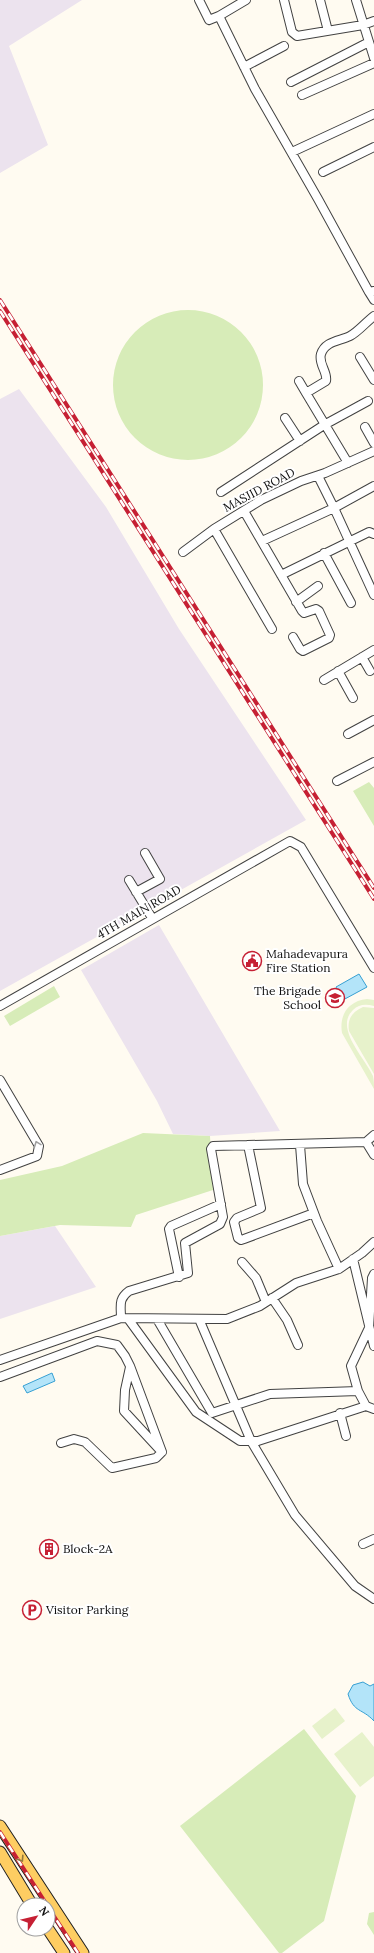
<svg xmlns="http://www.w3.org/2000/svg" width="374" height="1953" font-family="Lora,serif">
	<rect width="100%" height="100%" fill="#fffbf1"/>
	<path fill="#ece3ee" d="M0,0h82l-73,46 39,99 -48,28z
		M19,389l87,118 73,122 127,191 -306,171v-592z
		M159,925l121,206 -70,5 -37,-2 -16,-33 -76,-131z
		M55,1226l41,61 -96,32v-83z"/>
	<path fill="#d7ecb8" d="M113 385a75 75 0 1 1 150 0a75 75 0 1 1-150 0Z
		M369,782l5,6v38l-21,-35z
		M54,986l6,11 -50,29 -6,-10z
		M143,1133l67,3 3,54 -77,25 -5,12 -71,-2 -60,11v-56l62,-14z
		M304,1729l52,67 -32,125 -42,32h-3l-99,-127z
		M374,1912v23l-7,-11 2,-11z"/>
	<path fill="#e7f2cb" d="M367,999l7,1v6c-8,-2 -15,-2 -21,4 -19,18 12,48 20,66 1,4 1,9 1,13l-32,-56c-3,-18 6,-32 25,-34z
		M363,1007l11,1v66l-25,-43c-2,-12 3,-19 14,-24z
		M335,1708l10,13 -23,18 -10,-13z
		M362,1732l12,15v29l-14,11 -26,-33z"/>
	<path fill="#b3e4f9" stroke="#37a0d3" d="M359,974l8,13 -24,13 -7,-13z
		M52,1373l3,8 -28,12 -4,-7z
		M363,1682l7,4 4,-2v37c-12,-13 -20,-8 -26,-27l5,-9z"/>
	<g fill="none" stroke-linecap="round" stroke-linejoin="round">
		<g stroke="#424242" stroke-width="10">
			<path id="minor" d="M199,0l10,20 10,-4 36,73 63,110 51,93 5,-1
				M284,0l8,32 5,4 66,-11 11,-4
				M320,0l8,31
				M356,0l18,58
				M219,16l27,-16
				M244,67l40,-21
				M291,82l78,-40
				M302,95l72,-32
				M292,152l82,-38
				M323,172l51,-25
				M369,292l5,8
				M360,357l14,23
				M299,381l7,12
				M285,418l15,23
				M365,427l9,16
				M348,463l-42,-70 20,-12c2,-9 -8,-17 -5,-27 4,-13 19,-13 29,-18 8,-4 16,-14 24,-20
				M318,476l16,32 40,87
				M221,492l103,-67 44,-24
				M244,511l58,100 2,2 12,-4 3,2 11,24 -1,3 -26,13 -3,-2 -7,-12
				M214,529l58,100
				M262,541l72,-33 40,-22
				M183,552l31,-23 47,-29 40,-19 24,-8 49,-22
				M324,553l27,50
				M281,575l88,-43 5,2
				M296,602l22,-16
				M362,657l8,14
				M338,671l15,27
				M324,680l50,-30
				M348,734l26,-14
				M337,781l37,-19
				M129,880l23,38
				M136,892l24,-13 -15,-26
				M0,1006l290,-165 11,6 73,121
				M0,1080l39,66 -2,10 -37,14
				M374,1135l-8,7 8,13
				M248,1145l13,63 -24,10 -3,4 4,16 3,2 3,-1 70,-26
				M300,1145l3,39 14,37 22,48
				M353,1259l21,87
				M242,1262l14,16 10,24
				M179,1277l-10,-48 2,-3 50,-22
				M272,1298l15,22 11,25
				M121,1318c0,-12 -3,-19 8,-27l59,-18 -3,-30 35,-19 3,-7 -12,-68 2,-3 153,-4
				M157,1319l55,94 58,-19 88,-3
				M199,1319l52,122 44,74 60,71 19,13
				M129,1320l67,92 44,29h18l108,-35 8,3
				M0,1360l121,-42 106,1 33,-13 36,-23 43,-14 23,-16 12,-11
				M130,1367l-5,23 -1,21 36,39
				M0,1377l97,-36 20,4 8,11 5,10 32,86
				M366,1406l-8,-15 -7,-25 18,-38 3,-50 2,-4
				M340,1413l6,23
				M61,1443l13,-4 11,3 27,26 44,-10 6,-6
				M363,1544l11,-5"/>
		</g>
		<g stroke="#202020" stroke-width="13">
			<path id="major" d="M0,1826l83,127
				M0,1852l32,53
				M48,1929l16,24"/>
		</g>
		<use href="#minor" stroke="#fff" stroke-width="8"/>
		<use href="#major" stroke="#fecd62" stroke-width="11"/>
		<g stroke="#c62034" stroke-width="4">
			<path id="rail" d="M0,300l374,588
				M0,311l374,588
				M0,1832l47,73
				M48,1907l30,46"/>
		</g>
		<use href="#rail" stroke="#fff" stroke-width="2.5" stroke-dasharray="8" stroke-linecap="butt"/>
	</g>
	<defs><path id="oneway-chevron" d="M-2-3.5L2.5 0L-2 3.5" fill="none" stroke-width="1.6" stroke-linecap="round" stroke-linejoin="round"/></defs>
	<use stroke="#9f9f9f" href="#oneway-chevron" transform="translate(37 1144) rotate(-111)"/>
	<use stroke="#92783d" href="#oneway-chevron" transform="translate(21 1859) rotate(57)"/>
	<defs>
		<g id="civic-ring" transform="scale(1)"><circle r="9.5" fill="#fff" stroke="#c62034" stroke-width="1.5"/><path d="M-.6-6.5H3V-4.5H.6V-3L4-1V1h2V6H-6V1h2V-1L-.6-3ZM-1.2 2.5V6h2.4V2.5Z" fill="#c62034"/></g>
		<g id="school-ring" transform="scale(1)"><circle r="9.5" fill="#fff" stroke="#c62034" stroke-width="1.5"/><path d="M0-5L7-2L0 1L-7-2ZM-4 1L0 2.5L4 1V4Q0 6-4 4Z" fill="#c62034"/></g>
		<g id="building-ring" transform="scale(1)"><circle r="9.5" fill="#fff" stroke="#c62034" stroke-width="1.5"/><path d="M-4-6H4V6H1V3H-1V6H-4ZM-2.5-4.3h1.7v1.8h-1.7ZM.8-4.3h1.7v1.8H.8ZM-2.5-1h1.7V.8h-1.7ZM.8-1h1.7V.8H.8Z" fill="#c62034"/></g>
		<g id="parking-ring" transform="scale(1)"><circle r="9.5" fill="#fff" stroke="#c62034" stroke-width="1.5"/><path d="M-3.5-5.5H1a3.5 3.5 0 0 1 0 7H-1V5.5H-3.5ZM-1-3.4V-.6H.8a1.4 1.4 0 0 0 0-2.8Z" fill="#c62034"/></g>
	</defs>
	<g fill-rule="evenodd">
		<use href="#civic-ring" x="252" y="961"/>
		<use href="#school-ring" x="335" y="998"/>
		<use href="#building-ring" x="49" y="1549"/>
		<use href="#parking-ring" x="32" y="1610"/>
	</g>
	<g text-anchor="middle" stroke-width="4" stroke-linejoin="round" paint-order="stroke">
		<g font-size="12" fill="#0f0f0f" stroke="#fff">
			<text transform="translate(259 490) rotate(-28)" y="4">MASJID ROAD</text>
			<text transform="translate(139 912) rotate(-30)" y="4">4TH MAIN ROAD</text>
		</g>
		<g font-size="12" fill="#0f0f0f" stroke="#fff" text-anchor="start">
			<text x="266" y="958">Mahadevapura<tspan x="266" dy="14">Fire Station</tspan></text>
			<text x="321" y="995" text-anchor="end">The Brigade<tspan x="321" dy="14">School</tspan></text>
			<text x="63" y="1553">Block-2A</text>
			<text x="46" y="1614">Visitor Parking</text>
		</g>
	</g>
	<g transform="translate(36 1917) rotate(55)"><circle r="19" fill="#ffffff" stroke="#9f9f9f"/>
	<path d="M0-3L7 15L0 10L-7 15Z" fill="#c62034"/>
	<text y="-6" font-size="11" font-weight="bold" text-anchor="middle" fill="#0f0f0f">N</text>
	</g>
</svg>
